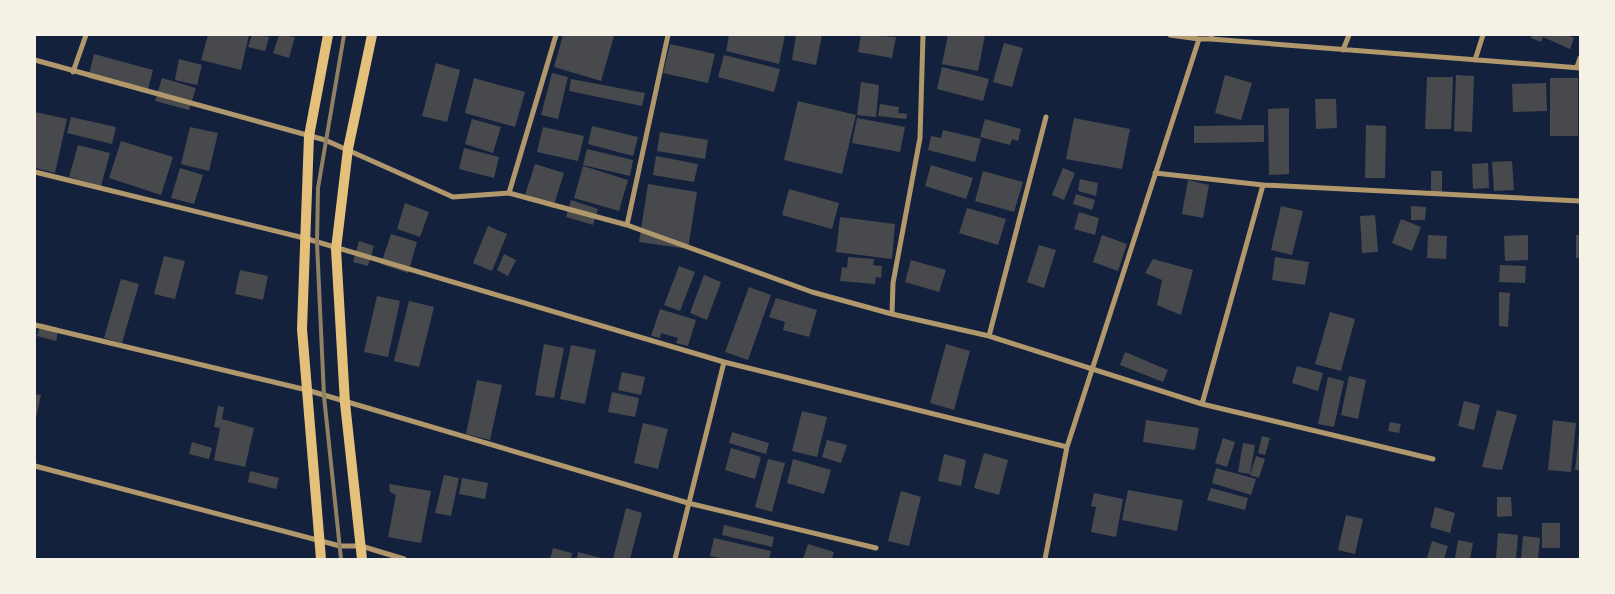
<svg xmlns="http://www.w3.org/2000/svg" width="1615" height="594" font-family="'Alegreya Sans',sans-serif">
	<rect width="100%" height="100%" fill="#14213d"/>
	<path fill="#48494c" d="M208,35h41l-8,35 -40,-10z
		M252,35l17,2 -4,14 -17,-4z
		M279,35l16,2 -6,21 -16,-5z
		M563,35l51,1 -13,45 -47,-14z
		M729,35h56l-6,29 -53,-13z
		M796,35h26l-6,30 -24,-5z
		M861,35l35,2 -4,21 -34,-6z
		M948,35h37l-7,36 -36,-7z
		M1532,35h35l7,3 -4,11 -27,-12 -2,5 -10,-4z
		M1004,43l19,5 -11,39 -19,-5z
		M670,44l45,10 -7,29 -45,-10z
		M94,54l59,16 -6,23 -59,-15z
		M724,55l56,14 -6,23 -56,-15z
		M179,59l23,6 -5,20 -22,-5z
		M436,63l24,7 -13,52 -25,-6z
		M942,67l47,12 -6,22 -46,-12z
		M552,73l16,4 -10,42 -17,-4z
		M1225,75l27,8 -11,37 -26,-7z
		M1456,75l18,1 -2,56 -18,-1z
		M1427,77h26l-2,52h-26z
		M162,78l34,10 -7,22 -34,-9z
		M474,78l51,14 -10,35 -50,-14z
		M1550,78h28v58h-28z
		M571,79l74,14 -3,13 -73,-15z
		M861,82l18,3 -3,32 -19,-2z
		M1546,83l1,28 -34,1 -1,-28z
		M1315,99h21l1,29 -21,1z
		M798,101l58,14 -14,59 -58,-14z
		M880,104l19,3 -1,6 9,1 -1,5 -28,-3z
		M1289,108v66l-20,1 -1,-66z
		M35,112l32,7 -12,54 -20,-5z
		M71,117l45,10 -4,17 -45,-11z
		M857,118l48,9 -5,25 -48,-9z
		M1074,118l56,11 -8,40 -56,-10z
		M472,119l29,8 -8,26 -28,-9z
		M985,119l36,10 -3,12 -6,-2 -2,6 -30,-8z
		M1264,125v17l-70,1v-17z
		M1366,125l20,1 -1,52h-20z
		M592,126l46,11 -5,19 -45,-12z
		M190,127l28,6 -9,38 -28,-7z
		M543,127l41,9 -6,25 -41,-9z
		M943,130l38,9 -6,23 -47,-12 3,-14 10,2z
		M660,132l48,8 -3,19 -48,-8z
		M121,141l52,16 -12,38 -52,-17z
		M78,145l32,8 -9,33 -32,-9z
		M464,148l35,9 -5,21 -35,-9z
		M587,149l46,11 -3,16 -47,-11z
		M656,156l42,8 -4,18 -41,-7z
		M1512,161l2,29 -20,1 -2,-29z
		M1488,163l1,25 -16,1 -1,-25z
		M535,164l29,9 -11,35 -29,-10z
		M931,165l42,13 -7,21 -41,-13z
		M583,166l45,14 -9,31 -45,-13z
		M180,168l23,7 -9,29 -23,-6z
		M1063,168l12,5 -11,27 -12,-5z
		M983,171l40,11 -9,30 -39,-11z
		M1431,171h11v21h-11z
		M1080,179l18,4 -2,13 -18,-5z
		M1188,180l21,5 -6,33 -21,-4z
		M648,184l49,8 -9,57 -49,-7z
		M789,189l50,14 -7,26 -50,-14z
		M1076,194l19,6 -3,10 -19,-6z
		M571,200l27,9 -5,16 -27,-8z
		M405,203l24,9 -9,25 -23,-8z
		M1281,206l22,5 -11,44 -21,-5z
		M1411,206l15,1 -1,13h-14z
		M967,208l39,11 -8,26 -39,-12z
		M1079,212l20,6 -4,17 -21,-6z
		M1375,215l3,37 -16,1 -2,-37z
		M840,217l55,7 -3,35 -56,-7z
		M1401,219l20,8 -9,24 -20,-8z
		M488,226l19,8 -15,37 -19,-8z
		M391,234l26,8 -9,31 -27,-9z
		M1102,235l25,9 -9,27 -25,-9z
		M1428,235l19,1 -1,23 -19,-1z
		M1528,235v25l-23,1 -1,-25z
		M1576,235h4v23h-4z
		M359,241l15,5 -6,20 -15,-4z
		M1039,245l17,5 -12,38 -17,-6z
		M504,254l12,6 -8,16 -11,-6z
		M164,256l21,5 -10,38 -21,-5z
		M848,257l26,2 -1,6 9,1 -1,12 -5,-1 -1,7 -35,-3 2,-14 5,1z
		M1275,257l34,5 -4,23 -33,-5z
		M1153,259l40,11 -12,45 -24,-10 5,-25 -17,-7z
		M911,260l35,10 -7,22 -34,-10z
		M1500,265l26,1 -1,17 -26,-1z
		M679,266l16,6 -15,39 -16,-6z
		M240,270l28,6 -5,24 -28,-6z
		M704,275l17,7 -14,38 -17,-7z
		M121,279l18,5 -17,59 -18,-5z
		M749,287l22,8 -23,65 -23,-8z
		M1499,292l11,1 -2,34 -9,-1z
		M377,296l23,5 -12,56 -24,-5z
		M776,298l41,12 -8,27 -26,-7 2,-8 -16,-5z
		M409,301l25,6 -15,60 -25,-6z
		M660,309l36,11 -8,26 -12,-3 2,-5 -17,-5 -1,5 -9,-2z
		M1330,312l25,7 -14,52 -26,-7z
		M41,323l18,5 -3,13 -19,-5z
		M544,344l20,4 -10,50 -19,-3z
		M946,344l24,7 -16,59 -24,-7z
		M571,345l25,5 -11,54 -25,-5z
		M1125,352l43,18 -5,12 -43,-17z
		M1297,366l26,7 -5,18 -26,-8z
		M622,372l23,5 -4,18 -23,-5z
		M1349,376l17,4 -8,39 -17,-4z
		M1328,377l16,4 -10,46 -16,-3z
		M477,380l25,5 -12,55 -24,-6z
		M612,392l27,6 -4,19 -27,-5z
		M35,394l6,1 -5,23h-1z
		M1464,401l16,4 -6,25 -16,-4z
		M218,406l6,1 -2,12 32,9 -9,39 -31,-7 6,-32 -6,-1z
		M1497,410l20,5 -15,55 -20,-3z
		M802,411l25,6 -10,40 -25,-6z
		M1146,420l53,8 -4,22 -52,-8z
		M1553,420l23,3 -5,49 -23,-2z
		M1390,422l11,2 -2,9 -11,-2z
		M643,423l25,6 -10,40 -24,-6z
		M732,432l37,11 -3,11 -37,-11z
		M1579,434h1v36h-5z
		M1262,436l8,2 -5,17 -7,-2z
		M1223,438l12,4 -8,25 -12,-4z
		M827,440l20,5 -6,18 -19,-6z
		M192,442l20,6 -3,11 -20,-5z
		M1243,443l12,2 -5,29 -12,-2z
		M731,448l30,9 -6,22 -30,-9z
		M984,453l24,7 -9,35 -25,-7z
		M944,454l22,6 -5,26 -23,-5z
		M1256,456l9,3 -6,19 -9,-3z
		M768,459l17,4 -13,49 -17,-5z
		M793,459l38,11 -7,24 -37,-11z
		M1216,468l40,11 -5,16 -39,-12z
		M250,471l29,7 -3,11 -28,-7z
		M444,475l15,3 -8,38 -16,-3z
		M462,478l26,5 -3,16 -26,-5z
		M389,484l42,7 -10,52 -33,-6 8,-42 -6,-3z
		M1211,488l37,10 -3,12 -38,-10z
		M1128,490l55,10 -6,31 -55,-11z
		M901,491l20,6 -12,49 -21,-5z
		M1094,493l29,6 -7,38 -25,-5 5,-25 -5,-1z
		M1497,497h14l1,19 -15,1z
		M1435,507l20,6 -5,20 -20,-6z
		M626,508l16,5 -12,46h-17z
		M1346,515l17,4 -8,35 -17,-4z
		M1542,523h18v25h-18z
		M724,525l50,12 -2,10 -50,-12z
		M1498,533l20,2 -2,24h-20z
		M1523,536l17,2 -2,21h-17z
		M714,538l57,13 -2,8h-44l-15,-3z
		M1458,540l15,3 -3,16 -15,-1z
		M1432,541l16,5 -4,13 -17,-1z
		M808,544l26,8 -2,7h-29z
		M553,548l19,5 -1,6h-21z
		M578,552l23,6v1h-24z"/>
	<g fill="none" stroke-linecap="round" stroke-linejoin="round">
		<path stroke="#b1986c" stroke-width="5" d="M1170,35l29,4
			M1211,39l369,29
			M1343,50l6,-15
			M35,60l290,80 128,57 56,-4 118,32 185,67 80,22 97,22 213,68 231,55
			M1475,60l8,-25
			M1577,67l3,-9
			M73,72l13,-37
			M35,172l269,66 420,124 343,85
			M1155,173l108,12 317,16
			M509,193l47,-158
			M627,225l41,-190
			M892,314l1,-31 27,-145 3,-103
			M35,325l272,65 381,113 188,45
			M989,336l57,-219
			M1202,404l61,-219
			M35,466l305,80h21l43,13
			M675,559l49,-197
			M1045,559l22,-112 132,-408h12l1,-4"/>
		<path stroke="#e5c07b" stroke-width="10" d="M321,559l-19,-230 7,-193 19,-101
			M362,559l-17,-156 -9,-154 12,-100 24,-114"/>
		<path stroke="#918062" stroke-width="4" d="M341,559l-17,-163 -7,-153 1,-55 26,-153"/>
	</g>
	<rect width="1615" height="594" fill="none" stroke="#f6f1e7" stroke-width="72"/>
</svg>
